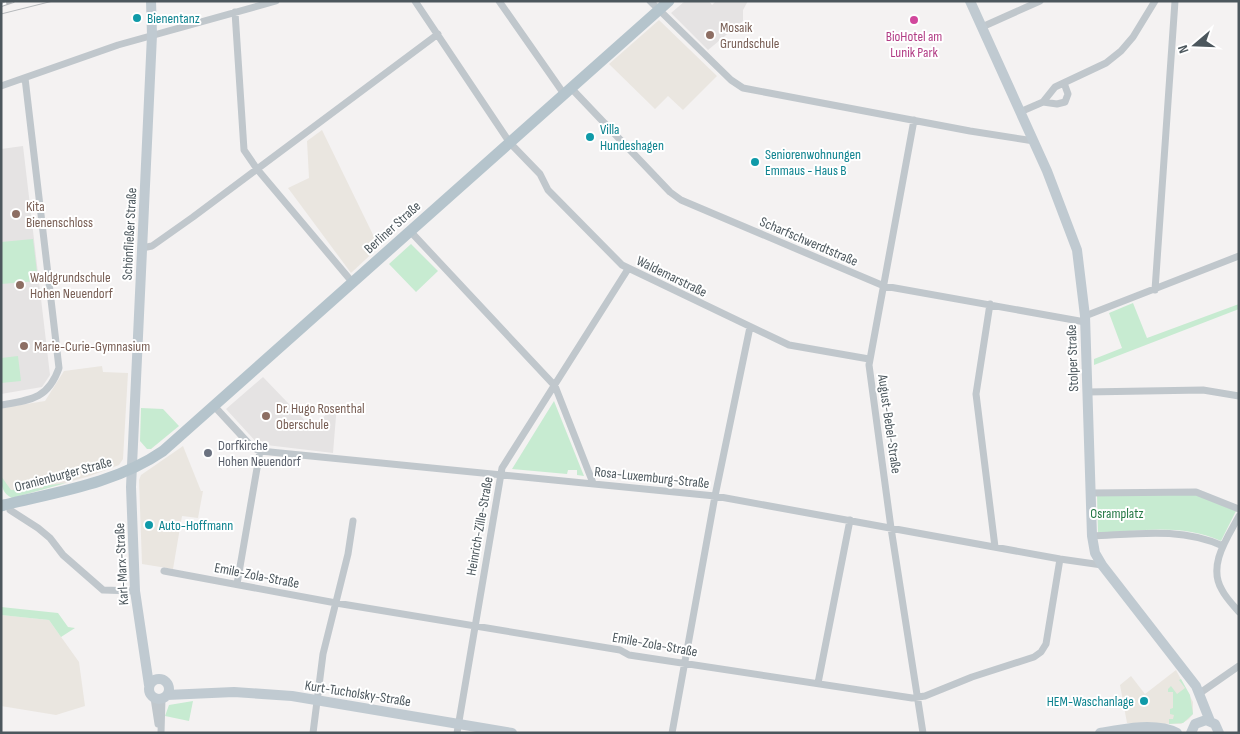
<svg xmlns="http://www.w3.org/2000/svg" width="1240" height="734" font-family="'Sofia Sans Condensed',sans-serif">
	<rect width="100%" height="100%" fill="#f4f2f2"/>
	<path fill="#eae6e0" d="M659,20l58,56 -34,34 -15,-14 -13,13 -46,-45z
		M322,130l57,117 -28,26 -63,-85 21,-10 -2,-37z
		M102,366l1,6 25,1 -5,86 -4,6 -29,11 -78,22 -11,-20v-70l44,-7 19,-30z
		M183,446l18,45h2l-5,27 -16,-2 -9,53 -31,-5 -3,-84 2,-5z
		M1,615l48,5 30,42 6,44 -29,9 -55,-9z
		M1176,670l17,32v12l-4,5 -8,5 -54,-1 -7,-38 11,-9 14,18z"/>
	<path fill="#e5e3e3" d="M685,1h24l3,4 4,-4h32l-5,9v11l-35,29 -37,-37z
		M23,146l27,229 -8,12 -41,7v-245z
		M263,377l49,51 25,-24 -4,49 -75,-9 -32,-35z"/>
	<path fill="#c7ebd1" d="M33,239l5,42 -37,3v-42z
		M411,244l27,27 -22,21 -27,-28z
		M1133,303l14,35 92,-34v5l-145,56v-6l28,-11 -13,-35z
		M18,356l3,25 -20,2v-25z
		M554,401l30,75 -7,-1v-5h-9l-1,4 -55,-5z
		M141,408l22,1 16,17 -28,23h-4l-7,-8z
		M1,476l10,14 32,-2v-2l23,-3 -54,15c-9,-4 -11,-12 -11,-22z
		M1195,494l41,17 -15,30c-39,-18 -82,-10 -123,-8l-1,-38z
		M1,607l57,6 10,14 7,1 -14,9 -12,-17 -48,-5z
		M1181,679l9,16 3,19 -10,9 -14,1v-5h4l1,-4 -4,-1v-5l3,-1v-16h-5v-3l3,-3 6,8 8,-6 -6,-8z
		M193,701l-4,20 -24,-5 4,-11z"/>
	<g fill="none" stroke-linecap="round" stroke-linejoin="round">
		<path stroke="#c0c7cc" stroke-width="7" d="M415,1l95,142 30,31 8,16 74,75 167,80 80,14
			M499,1l65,93
			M650,1l81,79 12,8 227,43 64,10
			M235,12l9,138 13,19 96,114
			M982,27l58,-26
			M1,86l117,-41 158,-44
			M571,88l99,104 11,8 203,86 201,36
			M1043,102l14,2 8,-2 3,-8 -4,-11
			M1020,112l23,-10 12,-15 51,-24 15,-12 12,-14 22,-36
			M914,120l-45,245 22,163 32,205
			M410,231l145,155 38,97
			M142,248l10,-2 41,-29 245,-183
			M1155,290l20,-289
			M990,304l-14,90 19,153
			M1085,316l154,-60
			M1087,392l116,-2 36,6
			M1,405c30,-5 47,-6 58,-37l-34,-290
			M215,407l37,40 8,4 455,45 345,63 42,6
			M1090,493l106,-1 43,17
			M10,510l28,18 12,10 13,17 40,35 32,1
			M1239,516c-11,21 -32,49 -17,74 4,8 11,15 17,22
			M1092,536c45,-2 89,-9 131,10
			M164,571l172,32 284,47 9,5 283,43 13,-2 47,-19 62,-20 7,-5 5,-8 14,-85
			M237,584l23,-133
			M818,683l32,-163
			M1200,693l39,-27
			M154,698l4,26
			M161,733l1,-34
			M313,733l10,-79 25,-100 5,-33
			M457,733l45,-265 126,-199
			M672,733l43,-237 35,-169"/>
		<path stroke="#c0cad1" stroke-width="10" d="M970,1l77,170 30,79 8,66 7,220 3,17 7,12 94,121 14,35
			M149 689a10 10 0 1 1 20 0a10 10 0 1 1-20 0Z
			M149,685l-14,-94 -4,-104 21,-452 -1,-34
			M167,695l67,-3 58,4 220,37
			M1100,733c22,-4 56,-11 77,0
			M1191,733l4,-9 11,-4 9,4 4,9"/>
		<path stroke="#b5c4cc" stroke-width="11" d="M4,505c53,-13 113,-22 159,-54l506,-450"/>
		<path stroke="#b5b8bb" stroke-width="1" d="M1,14l52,-13"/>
		<g stroke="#b5b8bb" stroke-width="4">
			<path id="rail" d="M1,5l12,-4"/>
		</g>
		<use href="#rail" stroke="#fff" stroke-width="2" stroke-dasharray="5.5" stroke-linecap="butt"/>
		<path stroke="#b5c4cc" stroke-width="11" d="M1,506l3,-1"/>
	</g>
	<g fill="#0f9aa8" stroke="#fff" stroke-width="2">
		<circle cx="137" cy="18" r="5"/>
		<circle cx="590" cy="137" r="5"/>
		<circle cx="755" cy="162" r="5"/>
		<circle cx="149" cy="525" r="5"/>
		<circle cx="1144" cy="701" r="5"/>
	</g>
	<circle fill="#d1479c" stroke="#fff" stroke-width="2" cx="914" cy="20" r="5"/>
	<g fill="#8d6e63" stroke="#fff" stroke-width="2">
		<circle cx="710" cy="35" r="5"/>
		<circle cx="16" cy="214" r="5"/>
		<circle cx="20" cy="285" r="5"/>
		<circle cx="24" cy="346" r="5"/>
		<circle cx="266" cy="416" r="5"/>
	</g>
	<circle fill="#6b7280" stroke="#fff" stroke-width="2" cx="208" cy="453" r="5"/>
	<g text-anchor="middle" stroke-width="4" stroke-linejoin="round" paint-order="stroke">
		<g font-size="14" fill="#0d838f" stroke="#fff" text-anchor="start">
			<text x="147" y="23">Bienentanz</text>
			<text x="600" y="134">Villa<tspan x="600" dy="16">Hundeshagen</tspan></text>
			<text x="765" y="159">Seniorenwohnungen<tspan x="765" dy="16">Emmaus - Haus B</tspan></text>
			<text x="159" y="530">Auto-Hoffmann</text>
			<text x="1134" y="706" text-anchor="end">HEM-Waschanlage</text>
		</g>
		<g font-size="14" fill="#785e54" stroke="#fff" text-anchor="start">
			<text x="720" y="32">Mosaik<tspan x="720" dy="16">Grundschule</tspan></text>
			<text x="26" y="211">Kita<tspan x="26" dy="16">Bienenschloss</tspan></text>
			<text x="30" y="282">Waldgrundschule<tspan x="30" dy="16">Hohen Neuendorf</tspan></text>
			<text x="34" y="351">Marie-Curie-Gymnasium</text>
			<text x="276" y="413">Dr. Hugo Rosenthal<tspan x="276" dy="16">Oberschule</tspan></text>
		</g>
		<g font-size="14" fill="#b23c85" stroke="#fff">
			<text x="914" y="41">BioHotel am<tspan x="914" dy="16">Lunik Park</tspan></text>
		</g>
		<g font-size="14" fill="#4c575d" stroke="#fff">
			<text transform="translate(392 227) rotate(-42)" y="5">Berliner Straße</text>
			<text transform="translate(129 234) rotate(-87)" y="5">Schönfließer Straße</text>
			<text transform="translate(809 241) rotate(23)" y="5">Scharfschwerdtstraße</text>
			<text transform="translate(672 276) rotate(26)" y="5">Waldemarstraße</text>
			<text transform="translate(1072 358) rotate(-92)" y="5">Stolper Straße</text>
			<text transform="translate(890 424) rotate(82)" y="5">August-Bebel-Straße</text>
			<text transform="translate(63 474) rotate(-15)" y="5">Oranienburger Straße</text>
			<text transform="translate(652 477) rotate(6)" y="5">Rosa-Luxemburg-Straße</text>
			<text transform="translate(479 526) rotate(-80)" y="5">Heinrich-Zille-Straße</text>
			<text transform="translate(121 564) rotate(-93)" y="5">Karl-Marx-Straße</text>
			<text transform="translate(257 575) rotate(11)" y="5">Emile-Zola-Straße</text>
			<text transform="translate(655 644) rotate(10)" y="5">Emile-Zola-Straße</text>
			<text transform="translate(358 693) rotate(9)" y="5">Kurt-Tucholsky-Straße</text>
		</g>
		<g font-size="14" fill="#5b616d" stroke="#fff" text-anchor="start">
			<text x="218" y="450">Dorfkirche<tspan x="218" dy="16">Hohen Neuendorf</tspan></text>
		</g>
		<g font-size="14" fill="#247744" stroke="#fff">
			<text x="1117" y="518">Osramplatz</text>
		</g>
	</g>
	<rect width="1240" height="734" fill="none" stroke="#4c575d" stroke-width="5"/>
	<g transform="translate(1195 45) rotate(251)" stroke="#ffffff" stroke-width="4" paint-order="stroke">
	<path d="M0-4L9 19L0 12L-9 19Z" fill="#4c575d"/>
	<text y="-8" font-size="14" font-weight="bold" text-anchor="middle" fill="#4c575d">N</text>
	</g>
</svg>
